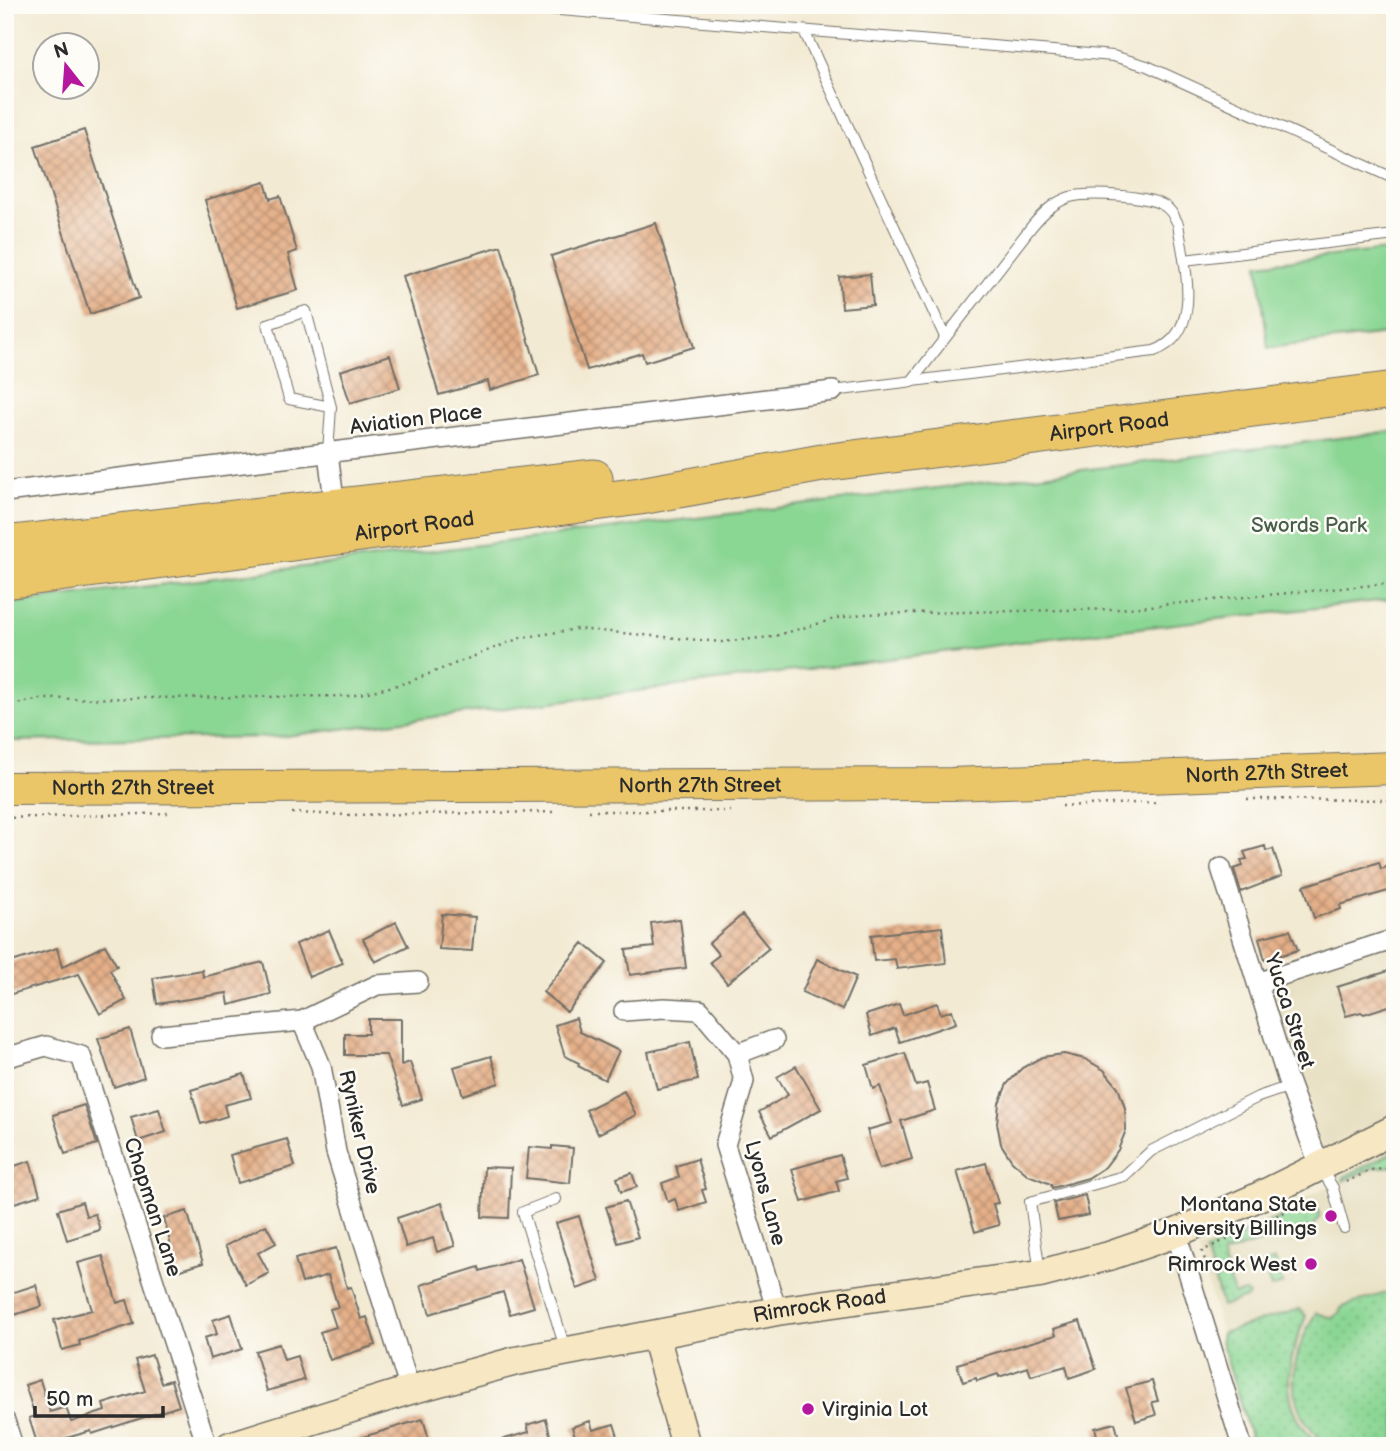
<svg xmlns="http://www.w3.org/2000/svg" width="1400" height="1451" font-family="'Balsamiq Sans',sans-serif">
	<defs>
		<pattern id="grass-dots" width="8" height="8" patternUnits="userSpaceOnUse" patternTransform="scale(1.75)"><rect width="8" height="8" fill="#8ad693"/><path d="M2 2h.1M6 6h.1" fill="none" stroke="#77b87f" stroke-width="1.8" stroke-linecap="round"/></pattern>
		<pattern id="building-cross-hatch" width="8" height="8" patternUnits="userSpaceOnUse" patternTransform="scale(1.75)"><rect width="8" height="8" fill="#e5b089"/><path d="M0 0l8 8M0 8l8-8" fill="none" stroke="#ba8f70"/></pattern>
	</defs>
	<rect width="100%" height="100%" fill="#fdfcf7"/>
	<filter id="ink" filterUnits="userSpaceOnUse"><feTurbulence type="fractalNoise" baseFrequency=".0143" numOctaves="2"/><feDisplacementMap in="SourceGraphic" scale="14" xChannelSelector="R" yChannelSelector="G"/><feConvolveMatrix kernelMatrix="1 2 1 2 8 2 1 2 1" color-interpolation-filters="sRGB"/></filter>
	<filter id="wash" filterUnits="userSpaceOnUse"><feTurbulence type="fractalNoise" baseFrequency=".00686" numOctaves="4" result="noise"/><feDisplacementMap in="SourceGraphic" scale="28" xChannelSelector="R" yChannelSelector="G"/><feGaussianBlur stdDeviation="1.57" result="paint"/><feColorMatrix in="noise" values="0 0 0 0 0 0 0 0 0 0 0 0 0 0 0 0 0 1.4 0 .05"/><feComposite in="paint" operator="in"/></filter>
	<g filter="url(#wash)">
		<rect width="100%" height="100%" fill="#f3ead3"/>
		<path fill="#e4dbba" d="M1395,939v507h-141l-56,-196 139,-68 -26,-39 -54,-160z"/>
		<path fill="url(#grass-dots)" stroke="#5a805f" stroke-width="2" d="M1395,1151v15l-23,2 -29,13 1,-4z
			M1315,1201l5,15 -6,10 -92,28 12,41 11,-3 4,3 -2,3 -25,8 -16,-55z
			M1275,1260l8,24 -12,4 -8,-24z
			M1395,1290v156h-67c-47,-40 -40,-85 -12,-133l16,5 6,-4 4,-7z
			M1300,1309l6,7c-21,50 -29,88 13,130h-66l-32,-106 1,-7z"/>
		<path fill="#8ad693" stroke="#5a805f" stroke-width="2" d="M1395,249v84l-127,15 -10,-84z
			M1395,431v168l-343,39 -774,99 -273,4v-137z"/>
		<g id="blocks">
			<path fill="url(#building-cross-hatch)" d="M84,130l55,168 -49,16 -55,-168z
				M265,182l5,17 10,-3 17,55 -9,3 10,36 -61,18 -32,-108z
				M656,223l38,124 -49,15 -3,-9 -55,17 -36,-114z
				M501,246l38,129 -49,15 -2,-9 -49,14 -36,-119z
				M870,274l3,31 -31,3 -3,-31z
				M390,355l10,33 -50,15 -10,-32z
				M1265,846l1,5 7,-2 9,27 -41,16 -7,-23 9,-3 -2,-6 6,-1 -3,-7z
				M1379,862l2,7 14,-5v25l-55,16 1,4 -27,9 -10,-32z
				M442,914l33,3 -3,34 -33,-2z
				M742,915l27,33 -42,35 -17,-21 9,-7 -10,-12z
				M680,919l6,49 -56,7 -4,-25 28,-3 -3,-24z
				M396,922l12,24 -33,16 -12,-23z
				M942,927l4,36 -49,6 -2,-10 -21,2 -3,-26z
				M329,930l14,33 -34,14 -13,-33z
				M1290,930l8,20 -33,10 -6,-22z
				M583,943l24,20 -40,49 -24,-20z
				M105,945l12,21 -7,4 16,30 -26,14 -21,-40 -74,22v-32l52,-16 5,19z
				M817,959l39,18 -14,33 -40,-18z
				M263,962l8,32 -42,11 -2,-12 -70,11 -4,-26 49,-8 1,7z
				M1395,969v35l-31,10 -3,-2 -15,4 -9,-29z
				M937,1003l4,11 11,-4 4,13 -56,19 -5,-14 -23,8 -6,-21 33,-11 4,11z
				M576,1018l4,14 39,19 -14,29 -27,-14 1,-3 -14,-7 -10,-31z
				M368,1019h33v46l9,-3 12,37 -19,6 -17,-50h-41v-21h23z
				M130,1029l14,48 -30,10 -16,-48z
				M690,1042l8,38 -41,9 -9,-37z
				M905,1053l11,33 11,-3 8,27 -34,11 11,38 -33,10 -12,-39 25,-7 -12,-37 -7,3 -7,-24z
				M1064,1054l21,5 19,11 14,17 7,21 1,22 -8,20 -13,17 -17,11 -36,10 -1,-4 -23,-9 -16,-14 -11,-17 -4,-21 2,-20 8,-19 15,-16 20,-11z
				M491,1056l8,27 -36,12 -9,-28z
				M796,1066l25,43 -49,27 -13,-24 29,-17 -11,-18z
				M244,1074l7,24 -27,7 3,11 -26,8 -10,-34z
				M624,1091l12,24 -38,19 -12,-24z
				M84,1105l13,39 -32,10 -12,-39z
				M159,1109l7,23 -28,9 -7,-24z
				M287,1139l8,27 -57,17 -8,-28z
				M552,1146l21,2 -3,35 -44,-5 3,-31 23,2z
				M840,1155l7,23 -11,3 3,10 -37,11 -10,-33z
				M697,1159l9,30 -4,1 4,12 -27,9 -4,-12 -7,3 -6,-19 17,-6 -3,-11z
				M30,1161l10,34 -35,11v-37z
				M986,1163l12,40 -5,1 6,21 -24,7 -18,-61z
				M484,1167l27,1 -2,50 -27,-1z
				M632,1173l5,14 -16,5 -4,-14z
				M1085,1195l4,20 -31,6 -4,-18z
				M626,1201l12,36 -20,6 -12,-36z
				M82,1202l4,14 9,-2 5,16 -33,10 -9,-30z
				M442,1203l13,43 -18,6 -4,-14 -27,9 -9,-29z
				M187,1211l16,52 -26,8 -13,-53z
				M579,1216l21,65 -23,8 -21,-66z
				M266,1225l10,18 -18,10 11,20 -23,12 -21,-39z
				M336,1248l11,40 4,-1 10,32 6,-2 9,28 -46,15 -10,-28 16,-5 -6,-18 8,-2 -10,-32 -26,8 -7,-24z
				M103,1256l14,47 10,-3 7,24 -55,17 1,4 -18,5 -8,-30 38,-10 -14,-47z
				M519,1259l15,48 -24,7 -7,-22 -73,22 -9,-29 58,-18 1,4z
				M36,1285l6,21 -37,12v-23z
				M231,1314l11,35 -32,10 -6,-21 13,-4 -4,-14z
				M1080,1321l16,48 -27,9 -3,-12 -35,10 -3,-9 -29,10 -1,-3 -21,7 -1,-3 -13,4 -6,-18 99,-29 -2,-6z
				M279,1344l5,16 13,-4 7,24 -37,11 -12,-40z
				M152,1355l9,28 10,-3 8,26 -87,28 -1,-3 -53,15 -9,-28 6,-2 -10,-31 15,-5 10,32 16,-5 5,15 34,-11 -2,-7 42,-13 -10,-31z
				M1152,1381l6,20 -6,1 4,13 -20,6 -10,-33z
				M423,1419l8,27h-85v-4z
				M546,1419l5,19 -24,8h-33v-4l35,-10 -2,-7z
				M590,1421l3,9 21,-6 6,19 -9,3h-21l-2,-6 -11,3 -5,-16z
				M1115,1423l6,23h-21l-5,-18z"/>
		</g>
	</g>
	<g filter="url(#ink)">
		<use href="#blocks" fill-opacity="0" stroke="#716e66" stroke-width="2"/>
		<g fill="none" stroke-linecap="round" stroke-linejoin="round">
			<g stroke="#716e66" stroke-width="12">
				<path id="lane" d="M499,5l614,51 34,10 248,113
					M804,31l141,306
					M1184,260l211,-25
					M833,391l321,-40c51,-18 30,-87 24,-127 -3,-6 -6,-13 -12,-17 -15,-12 -77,-15 -96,-10 -16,5 -27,16 -38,29l-121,156
					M328,453l3,-46 -25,-96 -38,13 21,75 42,8
					M1320,1167l13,21 11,40
					M556,1199l-33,13 43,139
					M1040,1273l-10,-71 94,-26 27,-25 107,-54 32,-11"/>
			</g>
			<g stroke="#716e66" stroke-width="22">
				<path id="street" d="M328,453l8,63
					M5,492l828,-101
					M1221,868l66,210 33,89
					M1257,983l138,-44
					M624,1011l40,-3 36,2 37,44 7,27 -19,64 52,166
					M302,1021l75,-36 41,-3
					M161,1035l141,-14 19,45 15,86 74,238
					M737,1054l37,-14
					M5,1058l41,-12 35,10 126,390
					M1176,1233l66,213
					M5,1421l8,25"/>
			</g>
			<g stroke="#716e66" stroke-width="31">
				<g id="secondary">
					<path d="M655,1335l31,111"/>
					<path id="s1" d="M230,1446l180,-56 106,-29 261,-50 263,-37 69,-18 67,-23 80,-35 139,-69"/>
				</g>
			</g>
			<g stroke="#716e66" stroke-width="34">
				<g id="primary">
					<path id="s2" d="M5,788l946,-4 444,-16"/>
				</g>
			</g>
			<g stroke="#716e66" stroke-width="39">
				<g id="highway">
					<path d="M5,545l589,-67"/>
					<path id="s3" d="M5,580l635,-84 182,-33 573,-73"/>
				</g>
			</g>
			<path stroke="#716e66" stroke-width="2.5" stroke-dasharray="2 5" stroke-linecap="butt" d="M5,706l36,-7 310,-3 55,-13 114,-45 57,-9 144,13 50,-5 67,-19 24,-4 256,-5 277,-26
				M1247,799l148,1
				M1062,806l98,-4
				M589,811h141
				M292,813l56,2 207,-3
				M5,818l165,-5
				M1346,1182l25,-12 24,-2
				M1207,1266l-5,-15 110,-52"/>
			<use href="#lane" stroke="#fff" stroke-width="10"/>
			<use href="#street" stroke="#fff" stroke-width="19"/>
			<use href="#secondary" stroke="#f7e8c3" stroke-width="28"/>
			<use href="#primary" stroke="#eac669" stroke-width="32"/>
			<use href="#highway" stroke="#eac669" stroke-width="37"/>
		</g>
	</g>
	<g fill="#b5179e" stroke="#fdfcf7" stroke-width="2.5">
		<circle cx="1331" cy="1216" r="7"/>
		<circle cx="1311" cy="1264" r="7"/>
		<circle cx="808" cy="1409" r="7"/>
	</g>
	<g text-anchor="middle" stroke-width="5" stroke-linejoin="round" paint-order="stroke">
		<g font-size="21" fill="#2b2b2b" stroke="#fdfcf7">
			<text transform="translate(416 419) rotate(-7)" y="7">Aviation Place</text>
			<text dy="7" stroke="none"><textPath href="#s3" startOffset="1115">Airport Road</textPath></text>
			<text dy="7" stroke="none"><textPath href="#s3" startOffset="413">Airport Road</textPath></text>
			<text dy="7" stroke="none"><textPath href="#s2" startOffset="1262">North 27th Street</textPath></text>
			<text dy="7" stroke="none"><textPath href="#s2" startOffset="695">North 27th Street</textPath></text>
			<text dy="7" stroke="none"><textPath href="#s2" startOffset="128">North 27th Street</textPath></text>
			<text transform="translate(1290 1011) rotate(72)" y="7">Yucca Street</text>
			<text transform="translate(360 1132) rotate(77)" y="7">Ryniker Drive</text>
			<text transform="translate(766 1193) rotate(75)" y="7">Lyons Lane</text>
			<text transform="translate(153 1207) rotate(72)" y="7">Chapman Lane</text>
			<text dy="7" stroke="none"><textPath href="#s1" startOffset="607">Rimrock Road</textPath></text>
		</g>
		<g font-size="21" fill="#485e4a" stroke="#fdfcf7">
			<text x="1309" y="532">Swords Park</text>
		</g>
		<g font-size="21" fill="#2b2b2b" stroke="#fdfcf7" text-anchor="end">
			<text x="1317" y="1211">Montana State<tspan x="1317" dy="24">University Billings</tspan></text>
			<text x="1297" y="1271">Rimrock West</text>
			<text x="822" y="1416" text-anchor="start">Virginia Lot</text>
		</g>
	</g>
	<rect width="1400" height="1451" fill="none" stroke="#fdfcf7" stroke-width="28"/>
	<g transform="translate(66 66) rotate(343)"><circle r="33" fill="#fdfcf7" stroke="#a9a8a5" stroke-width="2"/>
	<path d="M0-5L12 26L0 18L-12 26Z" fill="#b5179e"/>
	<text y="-10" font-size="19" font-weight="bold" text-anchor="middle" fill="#2b2b2b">N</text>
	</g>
	<path d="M35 1406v10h128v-10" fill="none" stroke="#2b2b2b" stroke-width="3.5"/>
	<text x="46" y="1406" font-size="21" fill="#2b2b2b" stroke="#fdfcf7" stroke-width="5" paint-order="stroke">50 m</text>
</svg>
